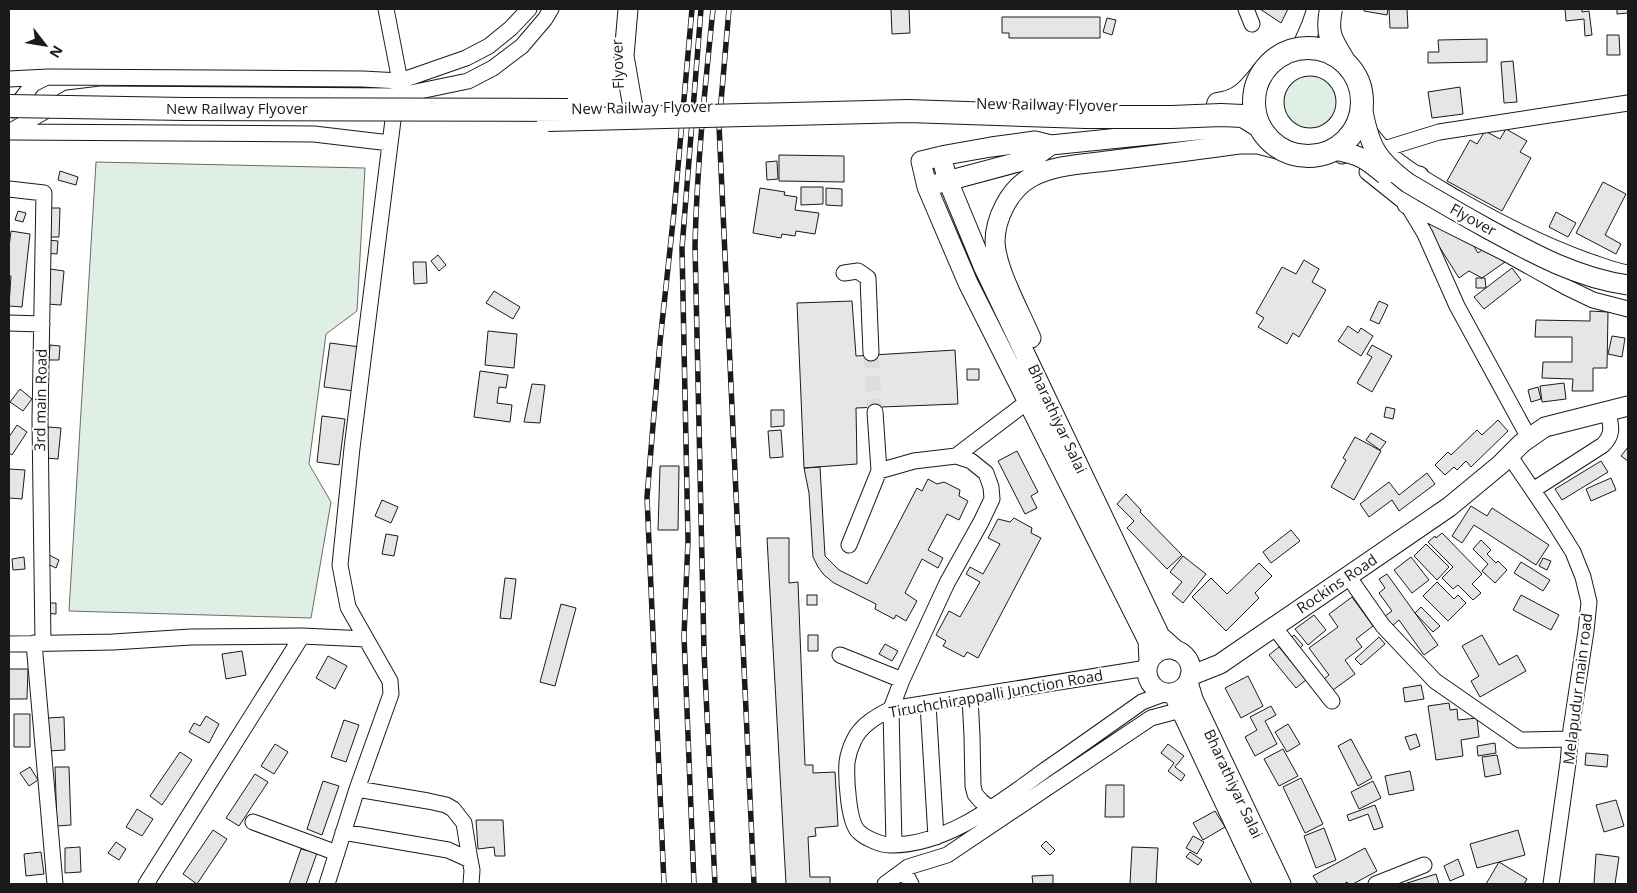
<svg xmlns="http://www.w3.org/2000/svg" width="1637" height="893" font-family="'Open Sans',sans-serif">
	<rect width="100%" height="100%" fill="#fff"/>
	<path fill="#e0efe3" stroke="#6a6a6a" d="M1279 101a30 30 0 1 1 60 0a30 30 0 1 1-60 0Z
		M96,162l269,6 -8,143 -31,23 -17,130 22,38 -20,116 -242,-7z"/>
	<path fill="#e6e6e6" stroke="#1a1a1a" d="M891,9h18l1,24 -18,1z
		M1260,9h28l-7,14z
		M1364,9h24l-1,6 -23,-4z
		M1389,9h18l1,19h-18z
		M1565,9h17v3l7,-1 3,24 -7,1 -1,-17 -18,2z
		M1617,9h11v4l-11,1z
		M1002,17h98v21h-91v-5h-7z
		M1107,18l9,2 -4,15 -9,-3z
		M1607,35h12l1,20h-13z
		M1487,39v23l-59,1v-11h11l-1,-12z
		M1513,61l4,41 -13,1 -3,-41z
		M1460,87l3,27 -31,4 -4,-26z
		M1506,129l21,12 -7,11 11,6 -29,53 -55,-30 23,-41 7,4 8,-13 15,8z
		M779,155l65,1v26l-65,-1z
		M777,161l1,18 -11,1 -1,-18z
		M60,171l18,6 -2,8 -18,-5z
		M1603,182l23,12 -21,41 16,9 -5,10 -40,-21z
		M801,187h22v17l-22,1z
		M760,188l25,4 -1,3 13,2 -2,13 24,3 -4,21 -19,-3 -1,5 -13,-2 -1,4 -28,-5z
		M826,188l16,1v17l-16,-1z
		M46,208h14l-1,29h-14z
		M18,211l8,2 -3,9 -8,-2z
		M1556,212l20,11 -8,14 -19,-10z
		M1431,222l41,21 6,10 4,-3 23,12 -23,16 -13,-7 -10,7 -32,-51z
		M11,231l19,3 -8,73 -13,-1 2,-30h-2v-29z
		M47,240l11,1 -1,13 -12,-1z
		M438,255l8,10 -7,6 -8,-10z
		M1304,260l15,9 -7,13 14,8 -27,47 -6,-4 -6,11 -29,-17 6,-9 -8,-5 26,-46 14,7z
		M413,262h13l1,21 -13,1z
		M1512,268l9,12 -37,29 -10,-12z
		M50,269l14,2 -3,34 -14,-1z
		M1476,278h9l1,10h-10z
		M494,291l26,16 -7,12 -27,-16z
		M852,301l4,55 99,-6 3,54 -102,4 1,56 -53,4 -7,-165z
		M1379,301l9,4 -9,19 -9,-4z
		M1590,311l18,1 -1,56h-14v23h-21l1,-12 -31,-1 1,-16h29v-25h-37l1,-17 54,1z
		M1348,326l10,7 3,-5 12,8 -12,20 -23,-15z
		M488,331l29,3 -3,34 -29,-3z
		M1612,336l13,2 -3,19 -14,-3z
		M330,343l30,4 -6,44 -30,-4z
		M50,345l10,1 -1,14h-10z
		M1372,345l20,11 -20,36 -15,-9 15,-26 -5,-3z
		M967,369h12v11h-12z
		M480,371l28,4 -2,13 -7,-1 -2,16 15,2 -2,17 -36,-5z
		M1564,383l2,16 -24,3 -2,-16z
		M532,384l13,1 -5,38 -16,-1z
		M1538,387l3,12 -10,3 -3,-12z
		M20,389l12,10 -9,12 -13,-9z
		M1386,407l9,2 -2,10 -9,-2z
		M771,410h13v16l-13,1z
		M322,416l23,3 -6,46 -22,-3z
		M1498,420l10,11 -37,36 -5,-6 -9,9 -3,-3 -9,8 -10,-10 13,-13 3,3 26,-25 5,5z
		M17,425l10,7 -15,23 -3,-2v-16z
		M48,427l13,1 -3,31 -13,-1z
		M781,430l2,27 -13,1 -2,-27z
		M1371,433l15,9 -6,8 -14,-10z
		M1355,437l26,14 -27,49 -23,-13 15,-27 -3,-2z
		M1628,447v14l-7,-5z
		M1017,451l21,41 -7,4 6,12 -12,6 -27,-53z
		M1601,461l7,11 -46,28 -7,-11z
		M660,466h19l-1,64h-20z
		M820,467l5,89 14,14 28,14 50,-96 5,3 6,-12 9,5 7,-2 16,8 -1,6 9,5 -9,19 -12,-6 -19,36 15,8 -5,10 -16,-9 -17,34 12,8 -11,20 -10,-6 -2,4 -19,-10 1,-5 -42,-21 -10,-8 -6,-8 -5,-10 -4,-64 -5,-25z
		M9,469l16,1 -3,29 -13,-1z
		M1427,473l8,11 -36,27 -7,-11 -23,17 -9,-13 29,-22 10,13z
		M1611,478l5,12 -25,11 -5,-12z
		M1126,494l15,16 -1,2 42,43 -15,14 -40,-41 7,-7 -17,-17z
		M382,500l16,7 -7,16 -16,-7z
		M1471,506l16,10 5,-8 57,37 -13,20 -62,-40 -12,18 -10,-7z
		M1014,518l18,10 -1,5 10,5 -63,120 -11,-6 -3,5 -21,-11 3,-5 -10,-6 13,-24 11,6 20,-35 -14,-8 4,-7 13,7 17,-30 -12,-6 10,-19 12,3z
		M1291,530l9,11 -29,22 -8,-11z
		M1442,533l40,41 -10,10 9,9 -8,7 -15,-15 -5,4 -11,-11 11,-11 -25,-25 7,-6 1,2z
		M386,534l12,2 -4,20 -12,-2z
		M767,538h22v45l9,-1 7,183h8v8l22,-1 3,54 -23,2 1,8 -8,1 2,40h20v7h-44z
		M1481,540l10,10 -4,4 9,9 2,-2 9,9 -12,13 -13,-12 6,-7 -15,-15z
		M1426,544l23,23 -12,13 -23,-24z
		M47,554l12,6 -3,8 -13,-6z
		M1183,556l23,18 -23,29 -11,-9 10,-12 -12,-10z
		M24,557l1,12 -12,1 -1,-11z
		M1411,557l18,23 -17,13 -18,-23z
		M1543,558l8,3 -4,9 -8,-4z
		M1521,562l29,18 -7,11 -29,-18z
		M1259,563l13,13 -17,17 4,5 -33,33 -34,-34 19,-19 16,16z
		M1387,574l51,71 -14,10 -25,-35 -7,6 -7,-10 7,-5 -13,-18 6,-5 -6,-9z
		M505,578l11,1 -5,40 -11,-1z
		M1437,582l17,17 4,-4 8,8 -18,18 -25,-25z
		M807,595h10v10h-10z
		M1521,595l38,20 -8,15 -38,-20z
		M1352,597l21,29 -17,13 6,8 -17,13 10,14 -22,16 -9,-11 5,-4 -20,-27 29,-21 -9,-13z
		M46,603h10v11l-11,-1z
		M561,604l15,4 -21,78 -15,-4z
		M1421,607l19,19 -7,6 -18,-19z
		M1314,615l12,15 -18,15 -13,-16z
		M808,635h10v16h-10z
		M1294,635l9,10 -6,6 -10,-10z
		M1482,635l17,30 18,-10 9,16 -46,26 -9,-16 8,-5 -17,-30z
		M1379,637l6,7 -24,21 -6,-6z
		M885,644l13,7 -6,10 -13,-7z
		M1279,647l27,33 -10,8 -27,-33z
		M242,651l4,24 -20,4 -4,-25z
		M328,656l19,10 -12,23 -19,-11z
		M9,669h19l-1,30h-18z
		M1248,676l15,30 -22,12 -16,-30z
		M1421,685l3,14 -19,3 -2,-14z
		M1449,703l1,7 7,-1 1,11 19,-2 2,19 -18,3 2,16 -27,4 -8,-54z
		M1271,706l5,9 -11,6 12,23 -22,12 -10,-19 12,-7 -7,-13z
		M14,714h16v33h-16z
		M206,716l13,8 -10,19 -20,-11 5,-9 6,3z
		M64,717l1,33 -16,1 -1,-33z
		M344,720l15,5 -13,37 -15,-5z
		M1288,724l12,20 -13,8 -12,-20z
		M1416,734l4,12 -10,4 -5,-13z
		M1351,739l21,39 -14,8 -20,-40z
		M1495,743l1,10 -18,3 -1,-10z
		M275,744l13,8 -14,22 -13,-8z
		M1168,744l16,12 -9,11 10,8 -4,6 -13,-10 6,-8 -13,-10z
		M1283,749l15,27 -19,10 -15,-27z
		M180,752l12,8 -30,45 -12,-9z
		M1586,753l22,2 -1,12 -22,-2z
		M1497,755l4,19 -16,3 -3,-20z
		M30,767l8,13 -9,6 -9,-13z
		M55,767h14l2,58 -14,1z
		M1410,771l4,19 -25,5 -4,-19z
		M255,774l13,8 -29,44 -13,-8z
		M1301,778l22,46 -18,9 -22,-46z
		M323,781l16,5 -17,49 -15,-6z
		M1373,781l8,17 -22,11 -8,-17z
		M1106,785h18v32h-19z
		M1616,800l8,26 -20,6 -8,-27z
		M1375,805l8,22 -9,3 -6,-16 -19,7 -2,-6z
		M137,809l16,10 -11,17 -16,-9z
		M1215,811l10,16 -22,13 -10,-17z
		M476,820h27l2,36h-10l-1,-9 -16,2z
		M1324,828l12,32 -20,8 -12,-32z
		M213,830l14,9 -30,45 -14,-10z
		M1518,830l7,25 -48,13 -7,-24z
		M1193,836l11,6 -7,12 -11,-6z
		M1046,841l9,9 -5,5 -9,-9z
		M116,842l10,7 -7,11 -11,-7z
		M80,847l1,25 -16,1v-25z
		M1132,847l26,1 -2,36h-26z
		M1365,848l12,23 -24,13h-5l-1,-2 -3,2h-26l-5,-8z
		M301,849l16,4 -11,31h-17z
		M41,852l3,22 -18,2 -2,-22z
		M1190,852l12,8 -4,5 -12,-8z
		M1596,854l23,3 -4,27h-21z
		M1458,859l6,16 -14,6 -6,-15z
		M1499,862l28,17 -3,5h-38z
		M1436,874l3,10h-35z
		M1053,875v9h-20l-1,-8z"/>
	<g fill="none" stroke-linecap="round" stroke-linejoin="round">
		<path stroke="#ddd" stroke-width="15" stroke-dasharray="15 8" stroke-linecap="butt" d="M871,353l4,59"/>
		<g stroke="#1a1a1a" stroke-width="17">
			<path id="minor" d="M1246,9l6,15
				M9,79l39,-2 315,2 37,2 66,-23 23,-12 22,-18 18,-19
				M1346,99c12,17 24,36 39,51 22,20 48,34 73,49 42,24 85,46 130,62 13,4 26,10 40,12
				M13,110l20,-26 12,-6
				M9,132l59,-34 33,-4 295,2 72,-15 25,-13 29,-22 23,-27 6,-10
				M10,132l304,2 76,9
				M1311,138l31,18
				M1384,149l55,-17 189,-29
				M1367,172l40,32 98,49 61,34 27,13 35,9
				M9,189l35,4 -4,227 3,223
				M1407,204l18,30 32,72 72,132
				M844,273l14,-2 10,7 3,75
				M9,323l33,1
				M875,412l4,59 35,-10 42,-5 15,5 15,12 5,14 1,12 -11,23 -34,61 -45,97
				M1509,455l42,62 22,35 10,25 6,25 -3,29 -15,98 -3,34 -17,121
				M956,456l71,-54
				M1533,490l70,-45c11,-11 8,-19 5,-33
				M849,545l30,-74
				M1348,576l35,50 52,55 85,59 50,-1
				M1274,627l58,74
				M34,643l21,241
				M9,644l104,-2 78,-5 111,-1 64,3
				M840,655l62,25 -11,29 3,136
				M1147,668l-256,41c-14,7 -30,16 -37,31 -3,6 -6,15 -7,22 -1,15 1,61 12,70 6,6 22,13 31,13 58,1 113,-45 158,-77 32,-22 63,-44 94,-66l24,-9
				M970,697l2,39 1,50 2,8 6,7 10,8
				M928,704l8,133
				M357,789l71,12 18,4 7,4 11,14 6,37
				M253,822l84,31
				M343,832l105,18 22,10 2,10 -1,14
				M904,871l7,13
				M146,884l156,-248
				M327,884l30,-95 34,-95 -1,-13 -42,-74 -8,-42 12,-117 44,-352 4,-15 -14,-72
				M885,884l23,-17 39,-12 204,-137 30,-8
				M1376,884l48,-19"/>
		</g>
		<g stroke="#1a1a1a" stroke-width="21">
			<path id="major" d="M628,9l-4,47 11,63
				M1274 102a36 36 0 1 1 72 0a36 36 0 1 1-72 0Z
				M1285,74c15,-21 25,-41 32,-65
				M941,156l7,25 36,87 176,368 17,15
				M936,184l97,-26 18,-13
				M1407,204l12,-28
				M1031,338c-11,-26 -35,-69 -36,-96 0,-23 14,-52 35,-64 24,-14 57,-14 85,-18 41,-5 82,-10 124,-16h19l23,6
				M1147 671a22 22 0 1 1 44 0a22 22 0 1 1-44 0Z
				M1149,661l-1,-20 -180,-358 -41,-96 -6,-26 25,-6 45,-8 44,-6 16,4 176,-18 24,-1 44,10
				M1190,676l30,-12 229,-157 52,-43 21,-21 23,-16 83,-21
				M1188,682l5,17 88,185
				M1173,693l90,191"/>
		</g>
		<g stroke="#1a1a1a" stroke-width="24">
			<path id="highway" d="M1218,104c23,-3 31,-15 45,-32"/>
		</g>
		<use href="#minor" stroke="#fff" stroke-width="15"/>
		<use href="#major" stroke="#fff" stroke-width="19"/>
		<use href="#highway" stroke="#fff" stroke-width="22"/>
		<g stroke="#1a1a1a" stroke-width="5.5">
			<path id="rail" d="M713,9c-8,78 -16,157 -18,236l9,406 11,233
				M729,9l-10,116 35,759
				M664,884l-17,-387 13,-155 14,-130 18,-203
				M694,884l-10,-248 4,-96 -6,-292 19,-239"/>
		</g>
		<use href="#rail" stroke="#fff" stroke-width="4" stroke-dasharray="11" stroke-linecap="butt"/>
		<g stroke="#1a1a1a" stroke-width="21" stroke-linecap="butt">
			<path id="major-bridge" d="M1362,106c7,40 14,53 46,77 27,16 53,31 80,46 44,24 89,49 140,56
				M1334,150c26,5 31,8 51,25"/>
		</g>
		<g stroke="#1a1a1a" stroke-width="24" stroke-linecap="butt">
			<path id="highway-bridge" d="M1331,9c-5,25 0,31 13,52
				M1254 102a54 54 0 1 1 108 0a54 54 0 1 1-108 0Z
				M9,106l176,3 383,1
				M548,120l360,-9 177,6h87l49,-2 22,1 16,10"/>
		</g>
		<use href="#major-bridge" stroke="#fff" stroke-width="19"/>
		<use href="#highway-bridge" stroke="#fff" stroke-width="22"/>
	</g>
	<g text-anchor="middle" stroke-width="4" stroke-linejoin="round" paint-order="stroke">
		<g font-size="15" fill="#1a1a1a" stroke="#fff">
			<text transform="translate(618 64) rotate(-92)" y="5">Flyover</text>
			<text transform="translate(1047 105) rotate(1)" y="5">New Railway Flyover</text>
			<text transform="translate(642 108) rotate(-1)" y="5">New Railway Flyover</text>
			<text x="237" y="114">New Railway Flyover</text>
			<text transform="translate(1473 220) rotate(29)" y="5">Flyover</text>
			<text transform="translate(41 400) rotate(-89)" y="5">3rd main Road</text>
			<text transform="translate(1057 419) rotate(65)" y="5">Bharathiyar Salai</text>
			<text transform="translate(1337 584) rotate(-34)" y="5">Rockins Road</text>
			<text transform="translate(1578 689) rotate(-83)" y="5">Melapudur main road</text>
			<text transform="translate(996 694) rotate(-10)" y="5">Tiruchchirappalli Junction Road</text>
			<text transform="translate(1233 784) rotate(65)" y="5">Bharathiyar Salai</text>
		</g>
	</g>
	<rect width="1637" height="893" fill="none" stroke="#1a1a1a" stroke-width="20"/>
	<g transform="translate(45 45) rotate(121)" stroke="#ffffff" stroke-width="4" paint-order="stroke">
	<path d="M0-4L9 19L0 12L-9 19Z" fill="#1a1a1a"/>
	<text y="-8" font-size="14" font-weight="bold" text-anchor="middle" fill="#1a1a1a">N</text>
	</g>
</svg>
